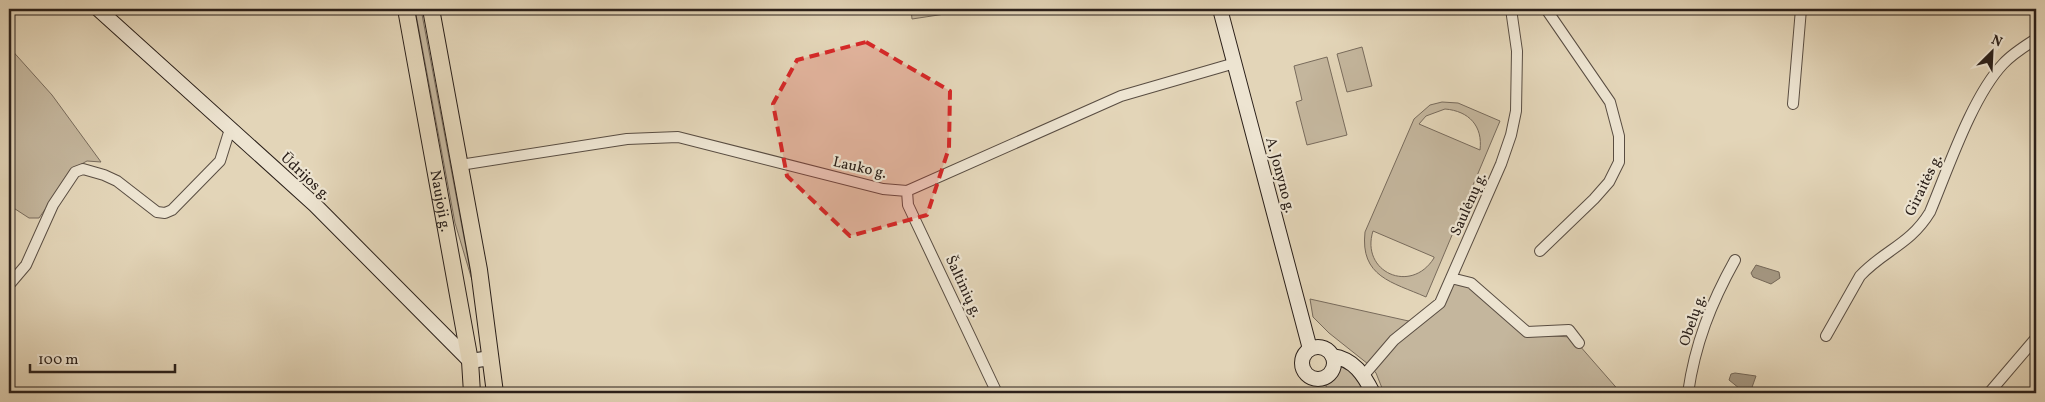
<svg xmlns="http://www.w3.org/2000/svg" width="2045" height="402" font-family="Vollkorn,serif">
	<rect width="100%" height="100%" fill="#e3d5b8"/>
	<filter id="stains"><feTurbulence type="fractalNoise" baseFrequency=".004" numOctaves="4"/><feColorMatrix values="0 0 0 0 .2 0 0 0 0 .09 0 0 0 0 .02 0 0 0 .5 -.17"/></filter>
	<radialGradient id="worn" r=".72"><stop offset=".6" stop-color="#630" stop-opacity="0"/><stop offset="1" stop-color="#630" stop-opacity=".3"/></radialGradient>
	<path fill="#c4b69d" stroke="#786b5c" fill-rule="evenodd" d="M415,9h6l51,271 -17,-57z
		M911,9h33l1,5 -33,5z
		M9,47l43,48 49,67 -14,-1 -13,7 -35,50h-10l-20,-13z
		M1362,47l10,39 -25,6 -10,-38z
		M1327,57l20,78 -40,10 -11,-43 6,-2 -8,-34z
		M1442,102l16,1 42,18 -74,176c-34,-15 -66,-20 -61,-65l49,-113 16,-14zM1445,109c24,2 38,17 35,41l-61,-26 7,-8zM1373,231l61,26v1c-23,37 -74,14 -61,-27z
		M1459,283l10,4 63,48 40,2 49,56h-237l-8,-20 -8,-9 -39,-31 -16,-16 -3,-18 112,25 22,-20 9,-19z
		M1338,364c11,3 25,18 28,29h-38l-5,-18 3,-7z"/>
	<path fill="#a49782" stroke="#746758" d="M1756,265l23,7 1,6 -9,6 -18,-7 -2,-4z
		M1735,373l21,3 -6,17h-5l-16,-13 2,-6z"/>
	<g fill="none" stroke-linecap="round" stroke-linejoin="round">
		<g stroke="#594d42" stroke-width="12">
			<path id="street" d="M1793,104l8,-95
				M460,165l167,-26 51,-2 205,52 24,2 214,-95 114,-33
				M907,191l1,14 89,188
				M1540,251l54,-52 15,-17 10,-20v-26l-9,-34 -64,-93
				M1451,278l20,5 56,49 42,-2 10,13
				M9,285l17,-20 27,-60 22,-33 8,-3 21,6 13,6 40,31 8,1 7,-3 48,-49 10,-32
				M1826,336l34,-60c24,-26 50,-31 70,-64 18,-43 42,-115 73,-148 9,-10 22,-18 33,-25
				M1364,375l30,-35 46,-37 61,-139 10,-29 5,-24 1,-60 -6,-42
				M1688,393c7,-49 23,-90 47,-133
				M1989,393l47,-55"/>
		</g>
		<g stroke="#2b201a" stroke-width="16">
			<path id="secondary" d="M98,9l217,196 155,156 21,-3
				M1220,9l90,340
				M1302 363a16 16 0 1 1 32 0a16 16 0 1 1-32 0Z
				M1332,356c22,3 32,19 41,37"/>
		</g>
		<g stroke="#2b201a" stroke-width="18">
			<g id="primary">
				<path id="s1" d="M406,9l64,352 2,32"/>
				<path d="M431,9l48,261 16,123"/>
			</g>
		</g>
		<use href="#street" stroke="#ede4d1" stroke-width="10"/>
		<use href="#secondary" stroke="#ede4d1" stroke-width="14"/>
		<use href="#primary" stroke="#e3d5b8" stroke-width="16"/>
	</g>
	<path fill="#d62828" fill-opacity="0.2" stroke="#d62828" stroke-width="4" stroke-dasharray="10 6" stroke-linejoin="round" d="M866,42l84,49 -1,57 -22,67 -77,21 -63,-60 -14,-72 24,-44z"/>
	<g text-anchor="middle" stroke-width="4.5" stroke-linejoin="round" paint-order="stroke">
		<g font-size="15" fill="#2b201a" stroke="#ede4d1">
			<text transform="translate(860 167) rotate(13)" y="5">Lauko g.</text>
			<text transform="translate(1281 175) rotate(75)" y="5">A. Jonyno g.</text>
			<text transform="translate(306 176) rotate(43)" y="5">Ūdrijos g.</text>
			<text transform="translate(1923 185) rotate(-64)" y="5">Giraitės g.</text>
			<text dy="5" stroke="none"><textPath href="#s1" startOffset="195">Naujoji g.</textPath></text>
			<text transform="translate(1468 204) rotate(-66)" y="5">Saulėnų g.</text>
			<text transform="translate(964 286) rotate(65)" y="5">Šaltinių g.</text>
			<text transform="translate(1692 320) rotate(-71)" y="5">Obelų g.</text>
		</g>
	</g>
	<rect width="2045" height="402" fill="none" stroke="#e3d5b8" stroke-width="30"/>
	<rect x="10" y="10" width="2025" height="382" fill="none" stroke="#2b201a" stroke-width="2.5"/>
	<rect x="15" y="15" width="2015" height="372" fill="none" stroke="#2b201a"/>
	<g transform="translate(1992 52) rotate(24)" stroke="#ede4d1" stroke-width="4" paint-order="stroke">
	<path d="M0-4L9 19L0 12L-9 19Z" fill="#2b201a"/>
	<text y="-8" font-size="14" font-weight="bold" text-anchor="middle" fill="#2b201a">N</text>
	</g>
	<path d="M30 364v8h145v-8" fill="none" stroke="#2b201a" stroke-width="2.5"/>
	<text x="38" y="364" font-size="15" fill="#2b201a" stroke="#ede4d1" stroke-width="4" paint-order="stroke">100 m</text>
	<rect width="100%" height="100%" filter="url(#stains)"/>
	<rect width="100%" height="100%" fill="url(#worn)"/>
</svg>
